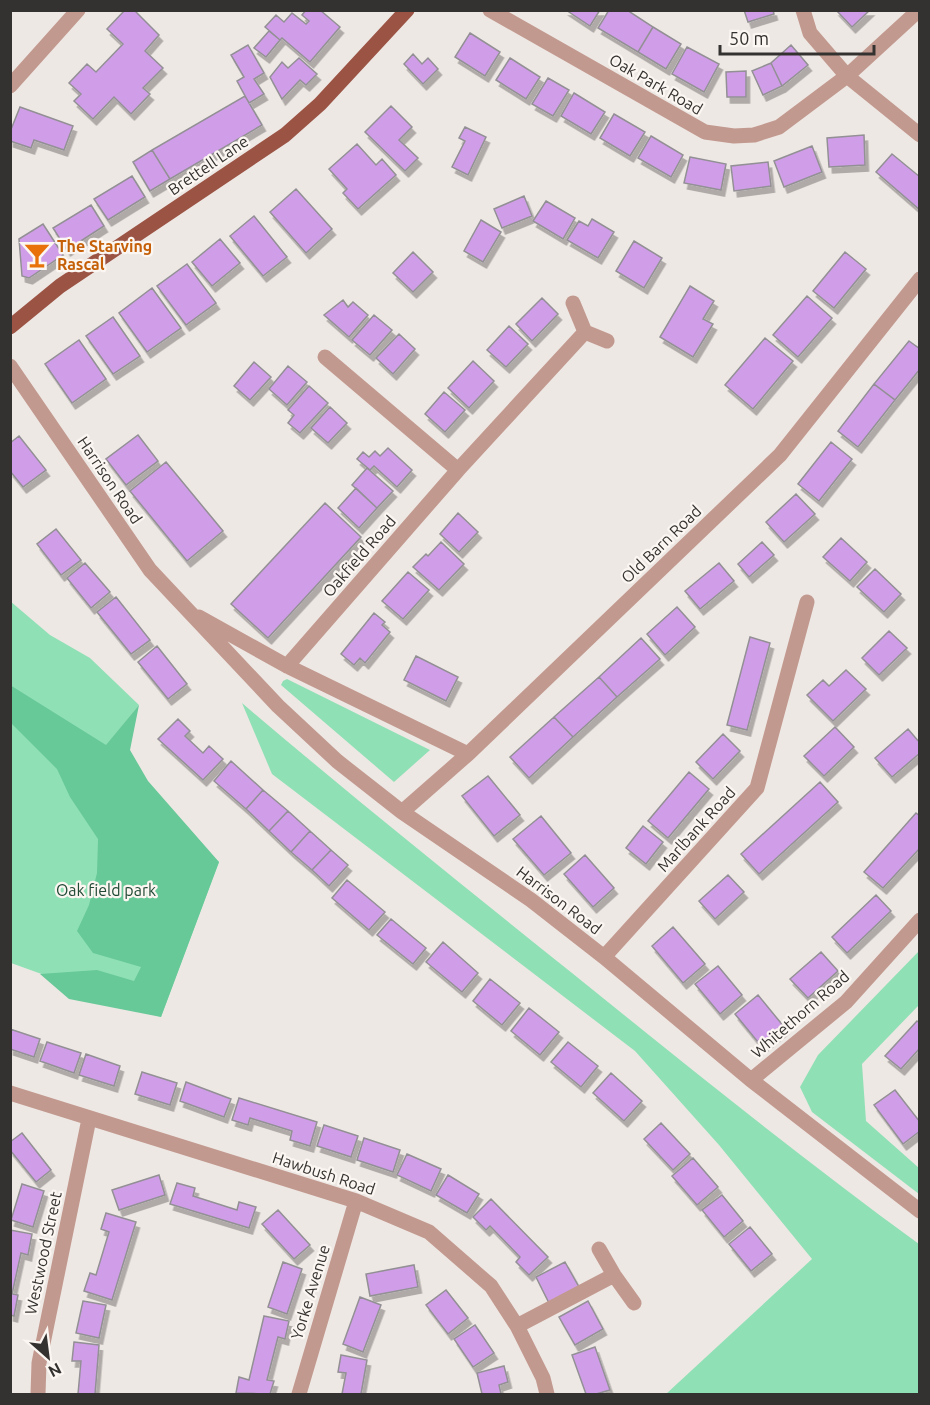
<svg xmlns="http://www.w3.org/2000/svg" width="930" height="1405" font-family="Ubuntu,sans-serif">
	<defs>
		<filter id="shadow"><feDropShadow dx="3.5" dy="6" stdDeviation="0" flood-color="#0004"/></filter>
	</defs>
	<rect width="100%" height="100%" fill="#eee8e4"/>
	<path fill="#90e0b6" d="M10,601l40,34 40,23 49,47 -41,51 121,106 -58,155 -150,-54z
		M287,679l143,71 -36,32 -113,-97 2,-4z
		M242,703c108,92 219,181 330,270 114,92 229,185 347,271v150h-253l146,-135 -93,-114 -84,-94 -363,-277z
		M919,951v54l-57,59 4,57 53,47v26l-107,-82 -12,-25 18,-32z"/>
	<path fill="#67c898" d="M10,685l96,60 33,-40 -9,45 18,31 71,81 -58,155 -92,-18 -29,-25 57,-4 37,11 7,-14 -48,-14 -16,-22 12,-26 8,-32 1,-34 -28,-42 -13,-28 -46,-46z"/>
	<path fill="#d09ee8" stroke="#939095" stroke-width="1.5" filter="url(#shadow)" d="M125,10h9l25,25 -14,16 18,17 -20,20 7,6 -19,20 -17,-17 -21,22 -19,-18 7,-7 -12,-11 18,-19 9,8 27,-28 -16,-15z
		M306,10h14l20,17 -30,35 -28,-24 -2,2 -15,-13 11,-12 8,7 8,-9 14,11 3,-3 -7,-6z
		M566,10h34l-10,16z
		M609,10h18l26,17 -15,25 -40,-24z
		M744,10h29l1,4 -26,8z
		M836,10h34l-18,17z
		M653,27l28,17 -15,25 -28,-17z
		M269,31l11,9 -14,17 -12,-9z
		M470,33l30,19 -15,24 -30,-19z
		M248,45l16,28 -10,6 10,15 -15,9 -12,-22 7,-4 -13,-22z
		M791,45l17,20 -26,21 -11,-23z
		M687,47l32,17 -15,28 -32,-18z
		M413,54l9,10 6,-6 10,11 -15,15 -19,-20z
		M299,58l18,16 -11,11 -6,-5 -18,19 -12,-22 12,-15 6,6z
		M510,58l30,19 -14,22 -30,-19z
		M771,63l11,23 -19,9 -11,-24z
		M746,71v26h-19l-1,-25z
		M548,78l21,12 -16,26 -21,-12z
		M574,93l31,19 -14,22 -30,-18z
		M245,96l17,29 -92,54 -18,-29z
		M391,106l21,21 -13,13 19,18 -13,13 -40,-39z
		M20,107l53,19 -9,24 -30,-10 -3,8 -21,-7v-9z
		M614,114l31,18 -15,24 -30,-18z
		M465,127l21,10 -18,38 -16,-8 13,-26 -6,-3z
		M864,135l1,30 -36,2 -2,-29z
		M651,136l32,19 -12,22 -33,-19z
		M357,144l19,21 6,-6 14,16 -38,34 -15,-16 4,-4 -18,-20z
		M812,146l10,26 -38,15 -10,-26z
		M152,150l18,29 -20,12 -17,-29z
		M892,154l28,23v33l-44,-38z
		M690,157l36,7 -5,26 -37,-7z
		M768,162l3,24 -37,5 -3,-25z
		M132,176l13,21 -37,23 -14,-21z
		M296,189l36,40 -26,24 -36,-41z
		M524,196l8,20 -30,12 -8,-19z
		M546,201l29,17 -12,21 -30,-18z
		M91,205l13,21 -37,24 -14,-22z
		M254,216l33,41 -24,19 -33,-40z
		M592,219l22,13 -16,26 -31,-18 12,-19 9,5z
		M481,220l20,12 -18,30 -19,-11z
		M43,224l20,31 -34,23 -7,-2 -3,-37z
		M220,239l20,24 -28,23 -20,-24z
		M634,241l28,17 -18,30 -28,-17z
		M413,252l20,20 -20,20 -20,-19z
		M845,252l21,17 -32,39 -21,-17z
		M187,264l29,39 -30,22 -29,-39z
		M690,286l24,15 -11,18 10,5 -20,33 -33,-20z
		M152,288l29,40 -34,24 -28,-39z
		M807,296l25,22 -34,39 -25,-22z
		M542,298l16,16 -26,27 -16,-17z
		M343,300l5,7 5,-5 15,13 -19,22 -25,-22z
		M374,315l18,15 -22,25 -18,-15z
		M113,317l27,39 -27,18 -27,-38z
		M509,326l19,18 -22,23 -19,-17z
		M399,334l16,15 -22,25 -17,-16z
		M765,338l28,23 -40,48 -28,-24z
		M79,340l27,39 -34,24 -27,-39z
		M909,341l11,8v20l-25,31 -21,-16z
		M473,361l21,20 -25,27 -21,-20z
		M254,362l17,15 -21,23 -16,-14z
		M288,366l19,16 -20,23 -18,-16z
		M874,384l21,16 -37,47 -20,-16z
		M309,386l19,17 -28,30 -12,-10 6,-8 -6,-5z
		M444,392l21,18 -20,22 -20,-18z
		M330,407l17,16 -19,20 -17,-15z
		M138,435l20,26 -32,24 -20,-26z
		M19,436l27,34 -23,17 -13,-16v-28z
		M831,442l21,17 -33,42 -21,-17z
		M388,448l24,22 -15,17 -23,-21 -4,4 -13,-11 6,-7 6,5 6,-6 5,5z
		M166,462l57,69 -36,30 -57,-70z
		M367,468l26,23 -16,17 -25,-23z
		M356,488l21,20 -18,20 -21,-20z
		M796,494l19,20 -31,28 -18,-20z
		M325,503l36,34 -93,101 -37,-34z
		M458,513l20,19 -19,20 -19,-18z
		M56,529l25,31 -20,15 -24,-31z
		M841,538l26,24 -17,19 -27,-24z
		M441,542l23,22 -25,26 -26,-23 13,-13 2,2z
		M762,542l12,13 -25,22 -11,-13z
		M85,563l25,29 -19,16 -24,-30z
		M719,563l15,18 -34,28 -15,-18z
		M875,569l26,25 -17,18 -27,-25z
		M408,572l21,18 -26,29 -21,-18z
		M116,597l34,43 -19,14 -34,-42z
		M677,607l18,20 -30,28 -18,-21z
		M374,613l11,9 -3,3 8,7 -25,31 -5,-5 -6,7 -13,-11z
		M889,631l18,17 -28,27 -17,-17z
		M750,637l20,6 -23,87 -20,-5z
		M641,638l19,21 -43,38 -18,-20z
		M157,646l30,38 -19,15 -30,-37z
		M416,656l42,21 -12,24 -42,-21z
		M846,670l20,19 -33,32 -26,-26 16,-15 6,6z
		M599,677l18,20 -44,40 -19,-20z
		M554,717l19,20 -44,41 -19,-21z
		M178,719l12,12 -5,5 18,17 6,-7 14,13 -20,21 -45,-41z
		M835,727l19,20 -30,29 -20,-20z
		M908,729l12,14v10l-28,24 -17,-19z
		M723,734l17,17 -27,28 -17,-17z
		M231,761l32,29 -17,19 -32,-28z
		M689,772l20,17 -41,49 -20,-17z
		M488,776l32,39 -26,21 -32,-40z
		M820,782l18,20 -79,72 -18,-20z
		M263,790l25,21 -19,20 -23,-22z
		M288,811l22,20 -19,21 -22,-21z
		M916,813l4,3v32l-37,40 -19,-16z
		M541,816l30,37 -27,22 -31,-36z
		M643,826l20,16 -17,22 -20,-16z
		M310,831l21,19 -19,20 -21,-18z
		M331,850l17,15 -19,21 -17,-16z
		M585,855l29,33 -21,19 -29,-33z
		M728,875l16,17 -29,27 -16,-18z
		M347,880l38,32 -16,18 -37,-32z
		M876,895l15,16 -44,42 -15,-16z
		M391,919l35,29 -13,16 -36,-29z
		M673,927l32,37 -22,19 -31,-37z
		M443,942l35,31 -16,19 -36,-30z
		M821,952l17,19 -30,27 -18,-19z
		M718,966l24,29 -22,19 -25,-30z
		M490,979l30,24 -18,22 -29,-24z
		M758,995l27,33 -23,19 -27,-33z
		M529,1008l30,24 -19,23 -29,-24z
		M917,1021l3,2v25l-19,21 -16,-13z
		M10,1029l30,10 -6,18 -24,-8z
		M47,1042l34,11 -7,20 -34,-12z
		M568,1042l30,24 -17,21 -30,-25z
		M86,1054l34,12 -6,20 -35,-11z
		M142,1072l35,11 -7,22 -35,-11z
		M611,1073l31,28 -18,20 -31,-28z
		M186,1082l45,17 -7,18 -44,-16z
		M895,1090l25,32v9l-17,13 -29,-39z
		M239,1098l78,24 -7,24 -20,-6 2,-9 -42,-13 -2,7 -16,-5z
		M661,1123l29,31 -17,16 -29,-31z
		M324,1125l34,11 -7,21 -34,-11z
		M22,1133l29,37 -15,12 -26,-32v-8z
		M364,1138l36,12 -7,22 -36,-12z
		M407,1154l34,15 -10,22 -34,-16z
		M693,1158l25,29 -21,18 -25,-29z
		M159,1175l6,20 -46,15 -7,-20z
		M448,1175l31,19 -12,19 -31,-18z
		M177,1183l18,5 -2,8 44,14 2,-8 17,5 -7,21 -79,-24z
		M22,1184l22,7 -11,36 -22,-7z
		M722,1195l21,26 -19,16 -22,-27z
		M491,1199l57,58 -19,18 -13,-13 4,-5 -30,-31 -4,4 -13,-13z
		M278,1210l32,35 -16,14 -32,-35z
		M106,1213l30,9 -24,78 -28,-9 6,-18 6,2 13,-43 -8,-3z
		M750,1227l22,27 -21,17 -22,-27z
		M10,1230l22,4 -4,21 -7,-2 -9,41 6,1 -4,21 -4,-1z
		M283,1262l19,7 -15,45 -19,-7z
		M565,1262l14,25 -30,16 -13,-26z
		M414,1265l4,22 -48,9 -4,-22z
		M446,1290l22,28 -20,16 -22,-29z
		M360,1297l21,8 -18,47 -20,-8z
		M83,1301l23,4 -7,33 -23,-5z
		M588,1301l15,28 -28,16 -16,-28z
		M264,1316l25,5 -4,18 -7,-2 -11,43 7,1 -4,13 -34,-1 3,-16 10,3z
		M475,1325l19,28 -21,14 -19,-28z
		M74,1342l25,3 -4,49h-17l3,-33h-9z
		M595,1347l15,43 -14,4h-10l-14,-39z
		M341,1355l26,5 -6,34h-19l4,-21 -8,-1z
		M504,1366l4,16 -9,3 2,9h-19l-5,-21z"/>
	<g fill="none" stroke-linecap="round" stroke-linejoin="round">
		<path stroke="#c2998f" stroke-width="15" d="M490,10l215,122 29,4 20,-1 25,-8 68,-51 72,-66
			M803,10l7,23 37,43 73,59
			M10,86l68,-76
			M573,303l12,29 22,9
			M325,357l133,113
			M10,366l140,204 128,136 59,55 65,51 129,88 73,57 147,123 169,131
			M199,617l88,49 181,88
			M287,666l171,-196 127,-138
			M402,812l66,-58 312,-299 140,-176
			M604,957l153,-169 50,-186
			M751,1080l95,-78 74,-82
			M10,1093l346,108 73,31 62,54 26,40 26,52 4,16
			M599,1249l15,26 20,28
			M517,1326l97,-51
			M38,1394l1,-31 50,-244
			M299,1394l57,-193"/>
		<path stroke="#9b5344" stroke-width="15" d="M10,327l50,-41 225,-151 35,-31 87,-94"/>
	</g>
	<defs>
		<g id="bar-bare" transform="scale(2.07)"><path d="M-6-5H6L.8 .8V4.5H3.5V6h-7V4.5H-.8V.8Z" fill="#e8710a" stroke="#fbf6f1" stroke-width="2.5" paint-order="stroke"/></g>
	</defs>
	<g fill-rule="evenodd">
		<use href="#bar-bare" x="37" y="255"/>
	</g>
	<g text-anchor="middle" stroke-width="4.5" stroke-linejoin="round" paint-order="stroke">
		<g font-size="16" fill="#343230" stroke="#fbf6f1">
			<text transform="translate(656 84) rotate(30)" y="6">Oak Park Road</text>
			<text transform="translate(208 165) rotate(-34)" y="6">Brettell Lane</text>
			<text transform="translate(110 480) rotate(56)" y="6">Harrison Road</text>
			<text transform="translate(661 544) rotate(-44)" y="6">Old Barn Road</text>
			<text transform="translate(359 556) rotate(-49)" y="6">Oakfield Road</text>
			<text transform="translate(696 829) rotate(-48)" y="6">Marlbank Road</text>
			<text transform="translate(559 900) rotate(37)" y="6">Harrison Road</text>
			<text transform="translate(800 1014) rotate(-41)" y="6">Whitethorn Road</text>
			<text transform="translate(324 1173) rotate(18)" y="6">Hawbush Road</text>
			<text transform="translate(43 1253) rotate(-78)" y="6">Westwood Street</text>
			<text transform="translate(310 1292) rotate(-73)" y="6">Yorke Avenue</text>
		</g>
		<g font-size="16" font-weight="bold" fill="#c56008" stroke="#fbf6f1" text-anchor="start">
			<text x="57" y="252">The Starving<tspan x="57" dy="18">Rascal</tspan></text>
		</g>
		<g font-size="16" fill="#214a35" stroke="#fbf6f1">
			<text x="106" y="896">Oak field park</text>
		</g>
	</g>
	<rect width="930" height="1405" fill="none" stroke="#343230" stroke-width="24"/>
	<g transform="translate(48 1357) rotate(152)" stroke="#fbf6f1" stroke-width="4.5" paint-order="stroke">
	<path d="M0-4.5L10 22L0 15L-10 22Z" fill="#343230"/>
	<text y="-9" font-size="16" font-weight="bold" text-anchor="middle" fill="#343230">N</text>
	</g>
	<path d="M720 45v9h154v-9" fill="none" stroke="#343230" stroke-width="3"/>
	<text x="729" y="45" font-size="18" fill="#343230" stroke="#fbf6f1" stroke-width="4.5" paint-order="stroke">50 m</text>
</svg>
